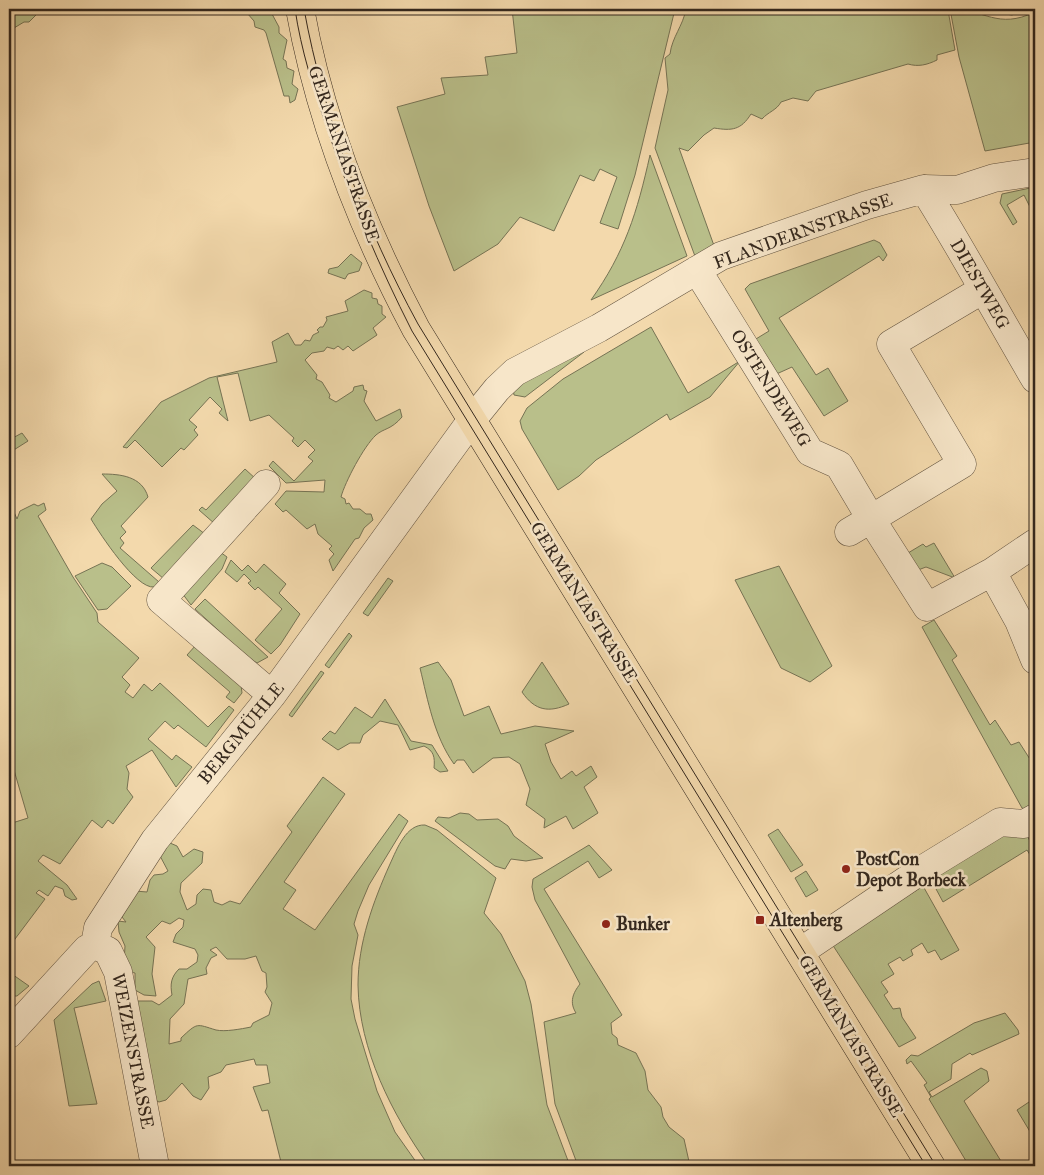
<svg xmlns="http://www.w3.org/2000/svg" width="1044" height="1175" font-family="'IM FELL Great Primer',serif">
	<rect width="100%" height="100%" fill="#f3d9ac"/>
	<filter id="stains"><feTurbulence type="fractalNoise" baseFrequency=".004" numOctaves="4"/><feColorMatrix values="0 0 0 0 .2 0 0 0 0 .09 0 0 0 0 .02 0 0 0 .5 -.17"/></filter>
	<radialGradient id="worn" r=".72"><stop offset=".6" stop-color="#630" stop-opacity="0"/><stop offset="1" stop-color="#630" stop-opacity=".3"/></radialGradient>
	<path fill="#b9bf8a" stroke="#767354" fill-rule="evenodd" d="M9,9h29l-2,6 -7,7h-5l-10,6 -5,-3z
		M249,9h25l-2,5 7,13v6l8,7 -4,19 3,2 1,7 7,3 -2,13 6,5 -3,11 -5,3 -1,-7h-5l-18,-63 -2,-3 -9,-3 -1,-6 -7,-8z
		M512,9h163l-40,166 -17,54 -18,-6 17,-46 -17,-8 -6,12 -14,-6 -26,56 -34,-14 -22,27 -44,27 -25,-65 -32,-99 48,-13 -4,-16 47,-3 -3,-18 32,-4z
		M686,9h259l3,1 7,40 -18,5v5c-10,5 -19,7 -29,4l-92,27 -8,10 -15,-3 -12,4c-4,8 -13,10 -19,17l-11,-5c-10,16 -19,17 -37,14l-10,7 -16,16 -9,-3 38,106 -18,13 -44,-119 13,-58 -3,-32 5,-4c2,-17 13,-28 16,-45z
		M950,9c35,0 47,21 85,3v130l-50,9 -26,-94z
		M972,9h54l-14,6z
		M650,155l37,101 -96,44c34,-48 46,-87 59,-145z
		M1035,187v24l-2,2 -9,-18 -17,10 10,17 -4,3 -13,-22 2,-9z
		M874,240l6,3 7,12 -4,6 -4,-5 -100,62 37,57 12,-7 20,33 -24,15 -32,-49 -20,9 -21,-34 18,-11 -24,-42 5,-5z
		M351,254l11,9 -3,8 -11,3 -3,5 -17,-6 1,-4 9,-2z
		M364,290l8,3v5l5,1 1,5 4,2v8l4,3 -13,11 4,7 -24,16 -5,-5 -5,4 -5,-4 -4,3 -7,-2 -3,4 -12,2 -7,7 12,15 -1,4 6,3 8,13 -1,3 7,4 17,-11 1,-4 9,-2 1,5 3,1 -3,10 12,20 24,-12 2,8c-11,13 -18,11 -26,18 -12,11 -31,47 -35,62l4,2 1,5 3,-1 4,6h7l6,5h5l2,6 -9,8 -5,10 -4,1 -22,32 -4,-11 5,-6 -5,-5 3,-3 -14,-12 -3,-10 -8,5 -21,-19 -3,2 -8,-8 11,-13 38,1 1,-12 -39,3 -17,-17 4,-5 21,20 19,-20 -5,-4 7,-7 -10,-10 -7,7 -6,-6 2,-3 -25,-23 -19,6 -12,-48 -21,4 11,44 -9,-8 3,-4 -12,-12 -21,23 8,7 -3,3 4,5 -14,15 -3,-2 -19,19 -27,-27 -8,8 -4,-1 38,-45 48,-24 68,-16 -5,-20 16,-9 7,12h6l4,-5 5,1 3,-6 6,-3 -2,-2 3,-3h3l4,-7 -1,-3 22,-6 -3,-10z
		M651,327l37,66 52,-32 -30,36 -40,23 -3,-6 -71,46 -17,16 -21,14 -36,-61 -2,-8 7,-13 36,-29z
		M572,350l12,2 -59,45 -11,-2 -1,-7z
		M22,433l6,8 -19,12v-13z
		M245,469l12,11 -42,44 -16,-14 3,-3 4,3z
		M102,474c18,0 40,2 46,23l-27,29 5,6 -6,6 4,5 -4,5 39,34 -5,5c-18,2 -54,-53 -63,-68l11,-15 15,-13z
		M44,503l2,7 -8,6 35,61 24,36 1,9 41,36 -17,19 8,8 -5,7 8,6 11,-14 8,7 8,-8 48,44 21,-21 5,4 -28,37 -28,-22 -4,4 -9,-8 -17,18 24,21 4,-5 16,12 -16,20 -24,-37 -26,16 3,7 -2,16 6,8 -20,27 -5,-4 -6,8 -10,-8 -32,44 -17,-9 -5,6 29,24 10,14 -5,1 -7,-4 -2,-7 -8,-3 -7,10 -9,-6 -3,3 9,6 -36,48v-42l5,-2 -5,-17v-62l19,-6 -19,-65v-242l5,1 3,7 3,-8 14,-7 4,2z
		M193,525l12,9 -41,45 -13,-11z
		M934,543l21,35 -29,-11 -8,3 -10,-17 15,-9 3,3z
		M220,552l7,5 -5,12 -31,36 -9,-12z
		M231,560l11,11 6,-6 8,8 8,-9 22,20 -7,9 21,21 -20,31 -9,9 -16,-14 27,-31 -24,-22 -3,3 -7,-7 3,-2 -7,-7 -7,8 -12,-10z
		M102,563l10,4 19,19 -24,23 -9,1 -23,-34z
		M779,566l53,100 -22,16 -29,-14 -46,-88z
		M388,578l5,3 -25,35 -5,-3z
		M205,599l63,58 -11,6 -7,-4 -55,-50z
		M934,620l23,36 -5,4 38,65 5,-5 16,25 8,-3 16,25v41l-9,2 -4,-2 -100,-181z
		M349,633l3,3 -23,32 -4,-3z
		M196,645l45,40 1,8 -8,10 -8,-6 4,-5 -43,-37z
		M438,662l13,18 13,36 25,-10 12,28 34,-8 39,5 -29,13 6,18 10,17 11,-8 4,5 15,-10 6,11 -13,10 14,26 -25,16 -7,-13 -22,12 1,-9 -19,-14 4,-16 -10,-25 -11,-7 -16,1 -20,15 -9,-13h-7l-3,4c-20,-28 -26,-63 -34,-96z
		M542,662l27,42c-20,9 -34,7 -47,-12z
		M321,671l3,2 -32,44 -3,-2z
		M385,699l26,42 21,4 16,26 -8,1 -6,-4c1,-11 0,-17 -10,-22l-14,4 -12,-25 -18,-4 -17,14 -3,8h-10l-12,7 -16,-11 8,-8 5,3 20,-27 17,11z
		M323,777l22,17 -61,88 12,8 -13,19 32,21 84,-116 9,7 -39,64 -11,26 -4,13 4,11 -6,31 -1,33 4,20 22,72 18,41 24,34h-137l-14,-56 -6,1 -9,-24 17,-4 -3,-18h-11l-2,-6 -28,6 -5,7 -13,5 1,11 -8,12 -8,-4 -11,-13 -16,17 -7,2 -10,-5 -13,-96h16l7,4 13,-10c-2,-11 -1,-18 7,-26h8l10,-7 1,-7 -3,-6 -22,-7 3,-8 7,-7 1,-7 -5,-2 -9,6 -8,-3 -16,16 9,10 -3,27 4,22 -12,-1 -9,-5v-17l-5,-1 -6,-9 1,-17 -6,-14 -1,-11 8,1 -4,-5 13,-26 12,1 3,-12 4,-5 9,-1 5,-3 -9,-17 11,-11 7,3 6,11 11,-8 9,3 -1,11 -21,20 -1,9 7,18 9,-6 1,-9 6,-6 8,1 3,12 8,3 8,-4 10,3 52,-72 -5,-6zM216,947l11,12h18l11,-3 6,15 4,2 1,14 -2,5 7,11 -3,12 -16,8 -2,4c-10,2 -26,5 -35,3 -20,-6 -18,-8 -35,8v3l-12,3 1,-25 14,-15 4,-25 19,-5 -1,-6 5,-10 6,-3 -7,-5z
		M460,813l9,1 8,6 21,-1 10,7 6,10 29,22 -17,3 -15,-2 -6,10 -10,-3 -60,-45 3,-4 11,1z
		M425,825l12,5 59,48 -12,35 17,21 24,47 6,23 16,101 23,61h-141c-37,-52 -70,-116 -71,-181 0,-42 15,-83 32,-121 7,-15 16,-40 35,-39z
		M778,829l25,36 -12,7 -23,-37z
		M992,835l35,1 8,13v14l-8,-13 -84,52 -15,-28z
		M589,845l23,25 -13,8 -11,-17 -44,28 78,126 -11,8 1,11 5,4 1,7 18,8 9,18 3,19 13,17 2,10 6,10 15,12 6,27h-112l-23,-62 -11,-82 32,-9c-7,-11 -3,-20 4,-29l-45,-84 -3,-13 1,-8z
		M806,871l12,19 -12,7 -11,-19z
		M923,886l36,64 -18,10 -6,-10 -7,3 -6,-10 -11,7 2,5 -10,6 -3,-4 -12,7 6,10 -13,8 7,10 -4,3 9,14 7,-1 2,9 14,21 -17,9 -67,-103z
		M9,972l20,14 -12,10h-8z
		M99,981l7,20 -32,7 23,96 -28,2 -15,-86 38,-36z
		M1005,1013l13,17 1,4 -47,21 -2,-2 -18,11 -1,15 -22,13 3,5 49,-29 6,3 2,10 -25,20 40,65h-35l-40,-67 2,-2 -7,-12 3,-2 -16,-22 -4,3 -1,-4 5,-5 7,1 56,-33z
		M1035,1098v42l-18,-30z"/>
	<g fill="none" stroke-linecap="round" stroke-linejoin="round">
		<g stroke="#635441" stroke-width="29">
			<path id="minor" d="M924,189c39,62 74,127 111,190
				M697,270l113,182 29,13 32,54 91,-55 -71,-120 91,-54
				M266,484l-105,116 111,95
				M849,532l22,-13 56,88 65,-35 43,-29
				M992,572l27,49 16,39
				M95,945l3,-17 57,-88 117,-145 199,-274 26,-32 18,-17 84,-44 122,-72 146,-51 57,-16 33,1 37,-12 41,-6
				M95,945l13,6 10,21 37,194
				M800,952l120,-81 80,-49 24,2 11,-6
				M9,1034l78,-85 8,-4"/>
		</g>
		<g stroke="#33271d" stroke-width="29">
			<path id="major" d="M300,9c20,112 63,220 116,320l515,837"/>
		</g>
		<use href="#minor" stroke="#f7e6c9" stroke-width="28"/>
		<use href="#major" stroke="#f3d9ac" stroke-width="28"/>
		<path stroke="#33271d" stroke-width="1" d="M295,9c6,41 19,82 33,122 23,69 51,135 84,200l514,835
			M304,9c20,109 61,218 114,315l518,842"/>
	</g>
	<g fill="#8f2418" stroke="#f7e6c9" stroke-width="2">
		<circle cx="846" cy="869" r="5"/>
		<rect x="755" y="915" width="10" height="10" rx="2.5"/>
		<circle cx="606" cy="924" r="5"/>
	</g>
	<g text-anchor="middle" stroke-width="5" stroke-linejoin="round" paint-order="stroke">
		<g font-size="18" fill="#33271d" stroke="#f7e6c9">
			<text transform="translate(344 154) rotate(71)" y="6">GERMANIASTRASSE</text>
			<text transform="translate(803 231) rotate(-20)" y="6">FLANDERNSTRASSE</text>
			<text transform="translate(980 284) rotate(60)" y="6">DIESTWEG</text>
			<text transform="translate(771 388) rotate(58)" y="6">OSTENDEWEG</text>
			<text transform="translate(584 602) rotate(58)" y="6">GERMANIASTRASSE</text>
			<text transform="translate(241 733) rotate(-51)" y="6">BERGMÜHLE</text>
			<text transform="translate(851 1036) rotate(59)" y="6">GERMANIASTRASSE</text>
			<text transform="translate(133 1051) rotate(79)" y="6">WEIZENSTRASSE</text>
		</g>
		<g font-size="18" font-weight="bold" fill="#33271d" stroke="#f7e6c9" text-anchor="start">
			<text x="856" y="865">PostCon<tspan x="856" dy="21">Depot Borbeck</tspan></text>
			<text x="770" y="926">Altenberg</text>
			<text x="616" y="930">Bunker</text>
		</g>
	</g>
	<rect width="1044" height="1175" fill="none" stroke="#f3d9ac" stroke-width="30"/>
	<rect x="10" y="10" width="1024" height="1155" fill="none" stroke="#33271d" stroke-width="2.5"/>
	<rect x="15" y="15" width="1014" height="1145" fill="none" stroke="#33271d"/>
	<rect width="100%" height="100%" filter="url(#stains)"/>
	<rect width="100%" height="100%" fill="url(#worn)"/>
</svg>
